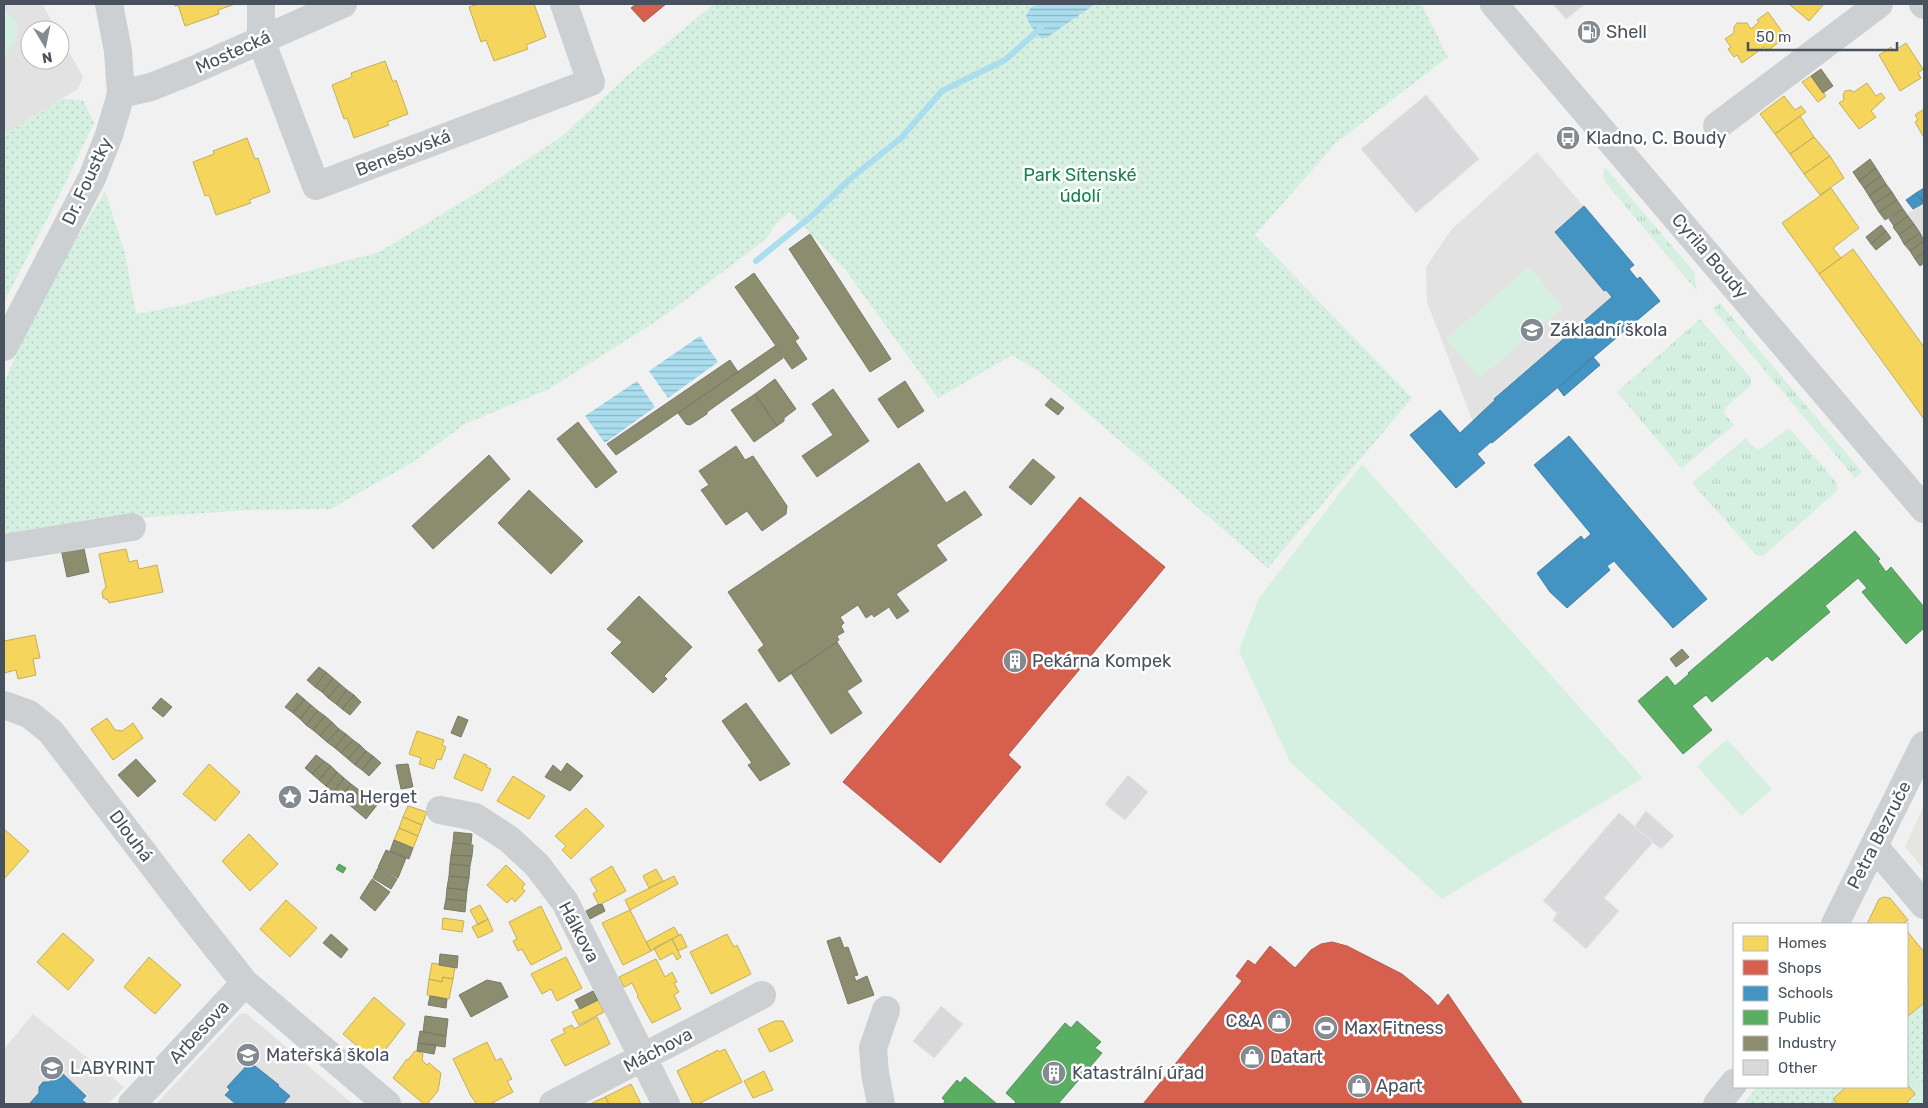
<svg xmlns="http://www.w3.org/2000/svg" width="1928" height="1108" font-family="Rubik,sans-serif">
	<defs>
		<pattern id="grass-tufts" width="24" height="20" patternUnits="userSpaceOnUse" patternTransform="scale(1.25)"><rect width="24" height="20" fill="#d5f0e1"/><path d="M3 7l-1-3M5 7V3M7 7l1-3M15 17l-1-3M17 17v-4M19 17l1-3" fill="none" stroke="#b8d0c3"/></pattern>
		<pattern id="park-dots" width="8" height="8" patternUnits="userSpaceOnUse" patternTransform="scale(1.25)"><rect width="8" height="8" fill="#d5f0e1"/><path d="M2 2h.1M6 6h.1" fill="none" stroke="#b8d0c3" stroke-width="1.8" stroke-linecap="round"/></pattern>
		<pattern id="water-rules" width="6" height="5" patternUnits="userSpaceOnUse" patternTransform="scale(1.25)"><rect width="6" height="5" fill="#ade"/><path d="M0 2.5h6" fill="none" stroke="#8cb6c4"/></pattern>
	</defs>
	<rect width="100%" height="100%" fill="#f1f1f1"/>
	<path fill="#e6e5df" d="M1924,806v64l-19,-24z"/>
	<path fill="#e3e2e3" d="M4,4h38l15,26h-27v30h30v-24l23,41 -5,12 -74,45z
		M1537,152l97,113 -5,5 8,9 -43,78 6,8 -36,31 -7,-8 -65,56 -2,-2 -12,11 7,10 -29,25 -46,-53 30,-25 20,23 13,-11 -46,-120 -1,-35 25,-37z
		M1924,203v37l-17,-26z
		M246,1013l107,91h-197l84,-90z
		M33,1014l91,73 -16,17h-104v-55z"/>
	<path fill="url(#grass-tufts)" d="M1605,167l89,105 3,19 -92,-109 -2,-8z
		M1720,303l142,169 -7,6 -142,-169z
		M1700,319l51,59v7l-25,22 -2,6 10,12 -52,43 -3,-2 -62,-74z
		M1787,429l4,1 45,52 2,8 -75,66h-6l-65,-73 54,-45c4,6 7,11 15,11z
		M1921,1075l3,4v25h-15l-2,-2 8,-8 -7,-8z"/>
	<path fill="url(#park-dots)" d="M714,4h709l-1,1 26,52 -112,86 -81,92 157,163 -144,170 -228,-196 -28,-17 -74,43 -92,-127 -56,-59 -13,11 -12,17 -105,79 -111,70 -84,35 -52,38 -82,47 -86,1 -121,9 -120,17v-153l37,-85 64,-107 20,62 11,61 38,-7 205,-55 101,-61 81,-54 67,-62z
		M62,99l21,1 11,23 -34,71 -56,108v-168z
		M1924,1003v70l-16,13 -1,-70z
		M1757,1087h89l1,1 -14,11 4,5h-94z"/>
	<path fill="#d5f0e1" d="M4,10c23,17 14,28 0,47z
		M1529,267l34,40 -83,71 -34,-39z
		M1362,464l281,314 -201,121 -152,-137 -51,-111 20,-53z
		M1727,739l45,50 -31,27 -44,-50z"/>
	<path fill="url(#water-rules)" d="M1039,4h56l-46,32 -7,3 -12,-14 -4,-9 5,-9z
		M700,336l18,26 -50,36 -19,-27z
		M637,381l18,26 -50,36 -20,-27z"/>
	<path fill="#f6d55c" stroke="#c2ae5d" d="M174,4h61l-17,6 1,4 -34,12 -7,-21 -3,1z
		M478,4h56l12,33 -20,8 2,4 -34,12 -8,-21 -5,2 -12,-35z
		M1789,4h35l-15,17z
		M1768,12l18,25 -19,14 -3,-4 -22,16 -5,-8 -3,2 -6,-8 3,-2 -6,-8 9,-6v-6l3,-4h10l4,6 8,-7 -2,-2z
		M1906,43l17,26 -5,4 3,5 -21,13 -21,-36 12,-8 3,4z
		M385,61l8,21 3,-2 12,34 -21,8 2,3 -35,13 -7,-20 -3,1 -12,-34 20,-8 -1,-4z
		M1811,76l15,20 -8,6 -16,-20z
		M1867,83l9,13 5,-3 4,5 -14,13 5,6 -17,12 -20,-26 5,-3 -1,-5 2,-4 5,-1 4,2z
		M1784,96l11,14 6,-4 5,6 -31,22 -15,-20z
		M1924,109v29l-9,-16 3,-2 -3,-5z
		M1800,116l14,21 -24,17 -15,-20z
		M1814,137l16,19 -26,18 -14,-20z
		M247,138l8,21 3,-1 12,34 -21,8 2,3 -35,12 -7,-20 -4,1 -12,-34 21,-8 -1,-3z
		M1830,156l14,22 -24,17 -16,-21z
		M1831,188l28,40 -26,20 8,10 -22,16 -37,-51z
		M1853,249l71,98v72l-105,-145z
		M126,549l3,13 8,-2 2,9 18,-4 6,27 -54,11 -1,-3 -5,-2 -1,-6 4,-5 -7,-33z
		M35,635l5,23 -7,1 3,16 -18,4 -2,-9 -12,3v-32z
		M107,718l8,12 7,1 11,-8 10,15 -30,22 -22,-31z
		M417,731l27,9 -2,5 4,2 -5,13 -4,-1 -3,10 -15,-5 2,-6 -12,-4z
		M464,754l23,11 -1,2 5,2 -9,22 -28,-13z
		M209,764l31,28 -25,29 -32,-27z
		M513,776l32,20 -16,23 -32,-18z
		M408,806l19,6 -5,13 -19,-8z
		M586,808l18,18 -33,33 -9,-9 4,-4 -11,-10z
		M403,817l19,8 -4,11 -19,-8z
		M399,828l19,8 -5,12 -19,-8z
		M4,829l25,22 -25,28z
		M249,834l29,30 -28,27 -28,-30z
		M506,865l19,19 -3,4 3,3 -10,11 -3,-4 -5,5 -20,-18z
		M612,866l14,25 -27,14 -6,-11 4,-3 -7,-12z
		M656,869l7,12 -14,7 -6,-12z
		M674,876l4,8 -48,26 -5,-10z
		M1884,897l6,1 18,22 -6,4h-35l12,-25z
		M286,900l31,28 -27,29 -30,-28z
		M480,905l8,14 -10,6 -8,-15z
		M541,906l21,43 -31,16 -9,-16 -4,2 -5,-10 4,-2 -8,-17z
		M630,910l21,41 -28,14 -21,-42z
		M443,918l21,3 -2,11 -20,-3z
		M488,919l5,12 -15,7 -6,-11z
		M674,927l5,8 -28,16 -5,-9z
		M1907,931l17,21v51l-16,13z
		M63,933l31,27 -26,30 -31,-28z
		M681,934l6,13 -9,4 -6,-12z
		M727,934l7,13 3,-2 14,29 -40,20 -21,-42z
		M672,939l9,18 -4,3 -4,-7 -13,7 -6,-12z
		M149,957l32,28 -26,29 -31,-27z
		M566,957l16,31 -25,13 -6,-12 -9,5 -11,-20z
		M656,959l9,18 7,-5 5,10 -3,1 5,9 -5,3 7,14 -29,14 -15,-27 1,-1 -6,-12 -8,4 -5,-10z
		M432,963l23,4 -2,12 -10,-2 -1,5 -13,-3z
		M443,977l10,2 -4,20 -22,-4 2,-16 13,3z
		M374,997l31,27 -29,38 -33,-28z
		M598,1000l6,12 -25,13 -7,-13z
		M597,1017l13,27 -45,22 -14,-26 14,-7 -2,-4 9,-4 2,4z
		M775,1021h8l10,20 -23,11 -12,-23z
		M487,1042l9,19 5,-3 11,21 -5,2 6,11 -23,12h-13l-6,-8 -18,-37z
		M725,1049l17,33 -44,22h-5l-16,-33 41,-21 1,2z
		M415,1051l5,1 3,2 -1,6 5,5 2,-2 12,10 -3,18 -11,13h-3l-31,-26 14,-19 1,1z
		M764,1071l9,19 -20,8 -9,-17z
		M631,1084l10,20h-32l-4,-7z
		M1907,1084l8,10 -8,8 2,2h-72l-4,-5 13,-12h61z
		M605,1097l4,7h-19z"/>
	<path fill="#d6604d" stroke="#ab5c52" d="M636,4h30l-22,18 -13,-14z
		M1080,497l85,70 -157,188 13,12 -81,96 -97,-81z
		M1332,942l15,4 55,28 28,23 8,9 10,-12 75,110h-380l99,-123 -6,-5 12,-16 7,5 15,-19 25,22 16,-18 10,-6z"/>
	<path fill="#4393c3" stroke="#4480a5" d="M1924,188v15l-8,-10z
		M1916,193l8,10 -11,6 -7,-9z
		M1584,206l50,59 -5,4 8,10 3,-2 20,24 -168,142 -1,-1 -14,12 8,9 -29,25 -46,-53 30,-25 20,23 35,-33 -1,-1 118,-102 -6,-7 -2,1 -49,-59z
		M1593,357l7,8 -36,31 -6,-8z
		M1569,436l138,163 -34,29 -59,-67 -7,5 3,4 -43,38 -17,-16 -13,-19 44,-37 3,4 7,-6 -57,-69z
		M250,1062l29,23 -1,1 12,10 -7,8h-47l-11,-9 5,-5 -3,-3z
		M60,1071l26,25 -4,4 5,4h-58l10,-11v-6l4,-5h6z"/>
	<path fill="#5aae61" stroke="#559260" d="M1855,531l25,28 -2,2 8,11 5,-5 33,40v21l-18,16 -44,-52 5,-4 -9,-10 -33,28 5,6 -58,49 -5,-5 -55,46 -6,-7 -14,11 20,24 -29,24 -45,-53 29,-25 8,10 14,-12 -1,-1z
		M339,864l7,4 -3,5 -7,-4z
		M1077,1021l24,21 -6,6 7,5 -44,51h-44l2,-2 -10,-9 59,-70 6,5z
		M965,1077l32,27h-54l2,-3 -3,-3 15,-18 3,3z"/>
	<path fill="#8c8c6e" stroke="#787b69" d="M1821,69l12,17 -10,7 -12,-17z
		M1870,159l6,9 -17,13 -6,-9z
		M1876,168l5,8 -17,12 -5,-7z
		M1881,176l5,8 -17,12 -5,-8z
		M1886,184l6,8 -18,12 -5,-8z
		M1892,192l5,8 -18,12 -5,-8z
		M1897,200l6,9 -18,11 -6,-8z
		M1903,209l5,7 -14,10 -5,-7z
		M1908,216l6,8 -15,11 -6,-8z
		M1914,224l6,9 -16,11 -5,-9z
		M1881,225l5,6 -15,13 -5,-7z
		M1886,231l5,7 -15,12 -5,-6z
		M1920,233l4,8 -14,10 -6,-7z
		M810,234l81,125 -21,13 -81,-123z
		M1924,241v11l-9,7 -5,-8z
		M1924,252v11l-4,3 -5,-7z
		M754,273l45,65 -4,3 12,18 -15,10 -57,-82z
		M775,346l8,12 -76,54v2l-17,11 -4,-1 -8,-11z
		M730,360l8,12 -122,83 -9,-11z
		M775,379l21,30 -12,9v3l-7,5 -22,-32z
		M905,381l19,30 -26,17 -20,-29z
		M833,389l36,52 -52,36 -15,-21 31,-21 -21,-31z
		M755,394l22,32 -23,16 -23,-32z
		M1051,398l13,10 -6,7 -13,-10z
		M578,422l39,50 -21,16 -39,-49z
		M736,446l9,14 8,-4 34,50 -1,8 -24,17 -15,-20 -21,14 -25,-35 8,-5 -10,-14z
		M489,455l21,24 -77,70 -21,-23z
		M1033,459l22,18 -24,28 -22,-18z
		M919,463l27,40 19,-12 17,24 -46,30 11,15 -51,34 13,17 -12,8 -8,-12 -15,10 -2,-3 -6,4 -8,-13 -18,12 4,6 -3,3 3,6 -7,4 2,4 -60,42 -21,-32 6,-5 -36,-53z
		M529,490l54,51 -32,33 -53,-51z
		M83,544l6,28 -22,5 -6,-28z
		M639,596l53,51 -28,29 3,3 -14,14 -42,-40 11,-11 -15,-13z
		M837,642l25,39 -15,10 15,22 -31,21 -40,-61z
		M1682,649l7,8 -13,10 -6,-8z
		M319,667l7,5 -11,15 -8,-7z
		M326,672l7,6 -11,14 -7,-5z
		M333,678l7,6 -12,14 -6,-6z
		M340,684l7,6 -11,14 -8,-6z
		M347,690l7,5 -12,14 -6,-5z
		M297,693l7,6 -11,14 -8,-6z
		M354,695l7,7 -11,13 -8,-6z
		M161,698l11,9 -9,10 -11,-9z
		M304,699l7,6 -11,14 -7,-6z
		M746,703l44,61 -30,17 -12,-16 4,-2 -30,-42z
		M311,705l7,6 -12,14 -6,-6z
		M318,711l7,5 -12,14 -7,-5z
		M325,716l7,6 -12,14 -7,-6z
		M458,716l10,4 -7,17 -10,-4z
		M332,722l7,7 -12,13 -7,-6z
		M339,729l7,5 -11,14 -8,-6z
		M346,734l7,6 -12,13 -6,-5z
		M353,740l7,5 -12,14 -7,-6z
		M360,745l6,6 -11,14 -7,-6z
		M366,751l7,5 -11,14 -7,-5z
		M316,755l8,6 -12,13 -7,-6z
		M373,756l8,7 -12,13 -7,-6z
		M136,759l20,22 -18,16 -20,-22z
		M324,761l7,5 -12,14 -7,-6z
		M567,763l16,13 -13,15 -25,-14 8,-12 8,7z
		M408,764l5,23 -12,2 -5,-24z
		M331,766l6,6 -11,14 -7,-6z
		M337,772l7,6 -11,14 -7,-6z
		M344,778l7,6 -11,13 -7,-5z
		M351,784l8,6 -12,13 -7,-6z
		M359,790l18,15 -11,14 -19,-16z
		M454,832l18,2 -1,10 -18,-1z
		M394,840l19,8 -4,11 -19,-8z
		M453,843l20,2 -1,11 -21,-1z
		M386,850l20,8 -8,20 -20,-11z
		M451,855l21,1 -2,10 -20,-2z
		M450,864l20,2 -1,12 -20,-2z
		M378,868l19,11 -6,10 -18,-11z
		M449,876l20,2 -2,12 -20,-2z
		M372,879l18,13 -15,19 -15,-13z
		M447,888l20,2 -1,11 -20,-2z
		M446,899l20,2 -1,11 -21,-3z
		M599,904v1l3,-1 3,7 -15,8 -4,-8z
		M331,934l17,15 -7,9 -18,-15z
		M840,937l4,11 4,-1 10,28 -4,1 2,5 11,-5 7,19 -26,9 -21,-63z
		M440,954l18,2 -1,12 -18,-3z
		M487,980l14,3 7,14 -37,20 -12,-22z
		M593,991l5,9 -18,9 -5,-9z
		M430,996l17,3 -1,9 -18,-3z
		M425,1016l23,3 -2,17 -23,-4z
		M420,1031l26,5 -1,11 -27,-4z
		M418,1043l18,2 -2,9 -17,-3z"/>
	<g fill="none" stroke-linecap="round" stroke-linejoin="round">
		<path stroke="#ade" stroke-width="6" d="M756,261l58,-47 36,-35 51,-41 41,-47 63,-31 36,-32"/>
	</g>
	<path fill="#d9d9db" stroke="#e3e3e4" d="M1553,4h32l-19,15z
		M1426,95l53,64 -63,54 -55,-64z
		M1128,775l20,17 -23,28 -20,-16z
		M1646,811l28,25 -13,13 -27,-22z
		M1619,813l34,29 -49,56 15,13 -33,38 -33,-29 4,-7 -14,-12z
		M941,1006l22,18 -29,34 -21,-17z"/>
	<g fill="none" stroke-linecap="round" stroke-linejoin="round">
		<path stroke="#cdd0d2" stroke-width="28" d="M261,4v36l55,146 275,-104 -27,-78
			M1494,4l430,505
			M1923,4l1,1
			M121,94l30,-7 40,-16 152,-67
			M1717,126l162,-122
			M4,347l88,-169 17,-43 12,-41 -3,-43 -9,-47
			M4,548l128,-21
			M4,705l25,9 22,18 143,187 51,64 142,121
			M440,810l35,7 34,22 28,26 28,37 101,202
			M1874,846l50,59
			M1835,924l89,-179
			M132,1104l113,-121
			M553,1104l209,-109
			M881,1104l-6,-31 -2,-25 13,-38
			M1717,1104l17,-21"/>
	</g>
	<defs>
		<g id="fuel-disc" transform="scale(1.25)"><circle r="9.5" fill="#838a91" stroke="#fff"/><path d="M-5.5-6h7V0h2V4h1.3V-2.5L3-4.5l.8-.8L6-3V5H2.5V1h-1V6h-7ZM-4.2-4.7v3.2H.2V-4.7Z" fill="#fff"/></g>
		<g id="bus-disc" transform="scale(1.25)"><circle r="9.5" fill="#838a91" stroke="#fff"/><path d="M-5-6H5V4H4V6H2V4H-2V6H-4V4H-5ZM-3.5-4V0h7V-4ZM-3.5 1.2v1.5H-2V1.2ZM2 1.2v1.5H3.5V1.2Z" fill="#fff"/></g>
		<g id="school-disc" transform="scale(1.25)"><circle r="9.5" fill="#838a91" stroke="#fff"/><path d="M0-5L7-2L0 1L-7-2ZM-4 1L0 2.5L4 1V4Q0 6-4 4Z" fill="#fff"/></g>
		<g id="building-disc" transform="scale(1.25)"><circle r="9.5" fill="#838a91" stroke="#fff"/><path d="M-4-6H4V6H1V3H-1V6H-4ZM-2.5-4.3h1.7v1.8h-1.7ZM.8-4.3h1.7v1.8H.8ZM-2.5-1h1.7V.8h-1.7ZM.8-1h1.7V.8H.8Z" fill="#fff"/></g>
		<g id="sight-disc" transform="scale(1.25)"><circle r="9.5" fill="#838a91" stroke="#fff"/><path d="M0-6L1.8-2.2L6-1.7L2.9 1.2L3.7 5.4L0 3.3L-3.7 5.4L-2.9 1.2L-6-1.7L-1.8-2.2Z" fill="#fff"/></g>
		<g id="shop-disc" transform="scale(1.25)"><circle r="9.5" fill="#838a91" stroke="#fff"/><path d="M-5-2.5h2.3a2.7 3.5 0 0 1 5.4 0H5L5.5 6h-11ZM-1.5-2.5h3a1.5 2.3 0 0 0-3 0Z" fill="#fff"/></g>
		<g id="stadium-disc" transform="scale(1.25)"><circle r="9.5" fill="#838a91" stroke="#fff"/><path d="M0-5a6.5 5 0 1 0 0 10a6.5 5 0 1 0 0-10ZM-3.5-1.8h7v3.6h-7Z" fill="#fff"/></g>
	</defs>
	<g fill-rule="evenodd">
		<use href="#fuel-disc" x="1589" y="32"/>
		<use href="#bus-disc" x="1568" y="138"/>
		<use href="#school-disc" x="1532" y="330"/>
		<use href="#building-disc" x="1015" y="661"/>
		<use href="#sight-disc" x="290" y="797"/>
		<use href="#shop-disc" x="1279" y="1021"/>
		<use href="#stadium-disc" x="1326" y="1028"/>
		<use href="#school-disc" x="248" y="1055"/>
		<use href="#shop-disc" x="1252" y="1057"/>
		<use href="#school-disc" x="52" y="1068"/>
		<use href="#building-disc" x="1054" y="1073"/>
		<use href="#shop-disc" x="1359" y="1086"/>
	</g>
	<g text-anchor="middle" stroke-width="5" stroke-linejoin="round" paint-order="stroke">
		<g font-size="18" fill="#48525e" stroke="#fff" text-anchor="start">
			<text x="1606" y="38">Shell</text>
			<text x="1586" y="144">Kladno, C. Boudy</text>
			<text x="1550" y="336">Základní škola</text>
			<text x="1032" y="667">Pekárna Kompek</text>
			<text x="308" y="803">Jáma Herget</text>
			<text x="1262" y="1027" text-anchor="end">C&amp;A</text>
			<text x="1344" y="1034">Max Fitness</text>
			<text x="266" y="1061">Mateřská škola</text>
			<text x="1270" y="1063">Datart</text>
			<text x="70" y="1074">LABYRINT</text>
			<text x="1072" y="1079">Katastrální úřad</text>
			<text x="1376" y="1092">Apart</text>
		</g>
		<g font-size="18" fill="#48525e" stroke="#fff">
			<text transform="translate(233 52) rotate(-24)" y="6">Mostecká</text>
			<text transform="translate(403 153) rotate(-21)" y="6">Benešovská</text>
			<text transform="translate(87 181) rotate(-65)" y="6">Dr. Foustky</text>
			<text transform="translate(1710 256) rotate(49)" y="6">Cyrila Boudy</text>
			<text transform="translate(1879 835) rotate(-63)" y="6">Petra Bezruče</text>
			<text transform="translate(131 836) rotate(53)" y="6">Dlouhá</text>
			<text transform="translate(579 932) rotate(62)" y="6">Hálkova</text>
			<text transform="translate(199 1032) rotate(-47)" y="6">Arbesova</text>
			<text transform="translate(658 1050) rotate(-28)" y="6">Máchova</text>
		</g>
		<g font-size="18" fill="#168150" stroke="#fff">
			<text x="1080" y="181">Park Sítenské<tspan x="1080" dy="21">údolí</tspan></text>
		</g>
	</g>
	<rect width="1928" height="1108" fill="none" stroke="#48525e" stroke-width="10"/>
	<rect x="1733" y="923" width="175" height="165" fill="#ffffff" stroke="#b6babf"/>
	<rect x="1743" y="936" width="25" height="15" fill="#f6d55c" stroke="#b6babf"/>
	<text x="1778" y="948" font-size="15" fill="#48525e">Homes</text>
	<rect x="1743" y="960" width="25" height="15" fill="#d6604d" stroke="#b6babf"/>
	<text x="1778" y="973" font-size="15" fill="#48525e">Shops</text>
	<rect x="1743" y="986" width="25" height="15" fill="#4393c3" stroke="#b6babf"/>
	<text x="1778" y="998" font-size="15" fill="#48525e">Schools</text>
	<rect x="1743" y="1010" width="25" height="15" fill="#5aae61" stroke="#b6babf"/>
	<text x="1778" y="1023" font-size="15" fill="#48525e">Public</text>
	<rect x="1743" y="1036" width="25" height="15" fill="#8c8c6e" stroke="#b6babf"/>
	<text x="1778" y="1048" font-size="15" fill="#48525e">Industry</text>
	<rect x="1743" y="1060" width="25" height="15" fill="#d9d9db" stroke="#b6babf"/>
	<text x="1778" y="1073" font-size="15" fill="#48525e">Other</text>
	<g transform="translate(45 45) rotate(170)"><circle r="24" fill="#ffffff" stroke="#b6babf"/>
	<path d="M0-4L9 19L0 12L-9 19Z" fill="#838a91"/>
	<text y="-8" font-size="14" font-weight="bold" text-anchor="middle" fill="#48525e">N</text>
	</g>
	<path d="M1748 42v8h149v-8" fill="none" stroke="#48525e" stroke-width="2.5"/>
	<text x="1756" y="42" font-size="15" fill="#48525e" stroke="#ffffff" stroke-width="4" paint-order="stroke">50 m</text>
</svg>
